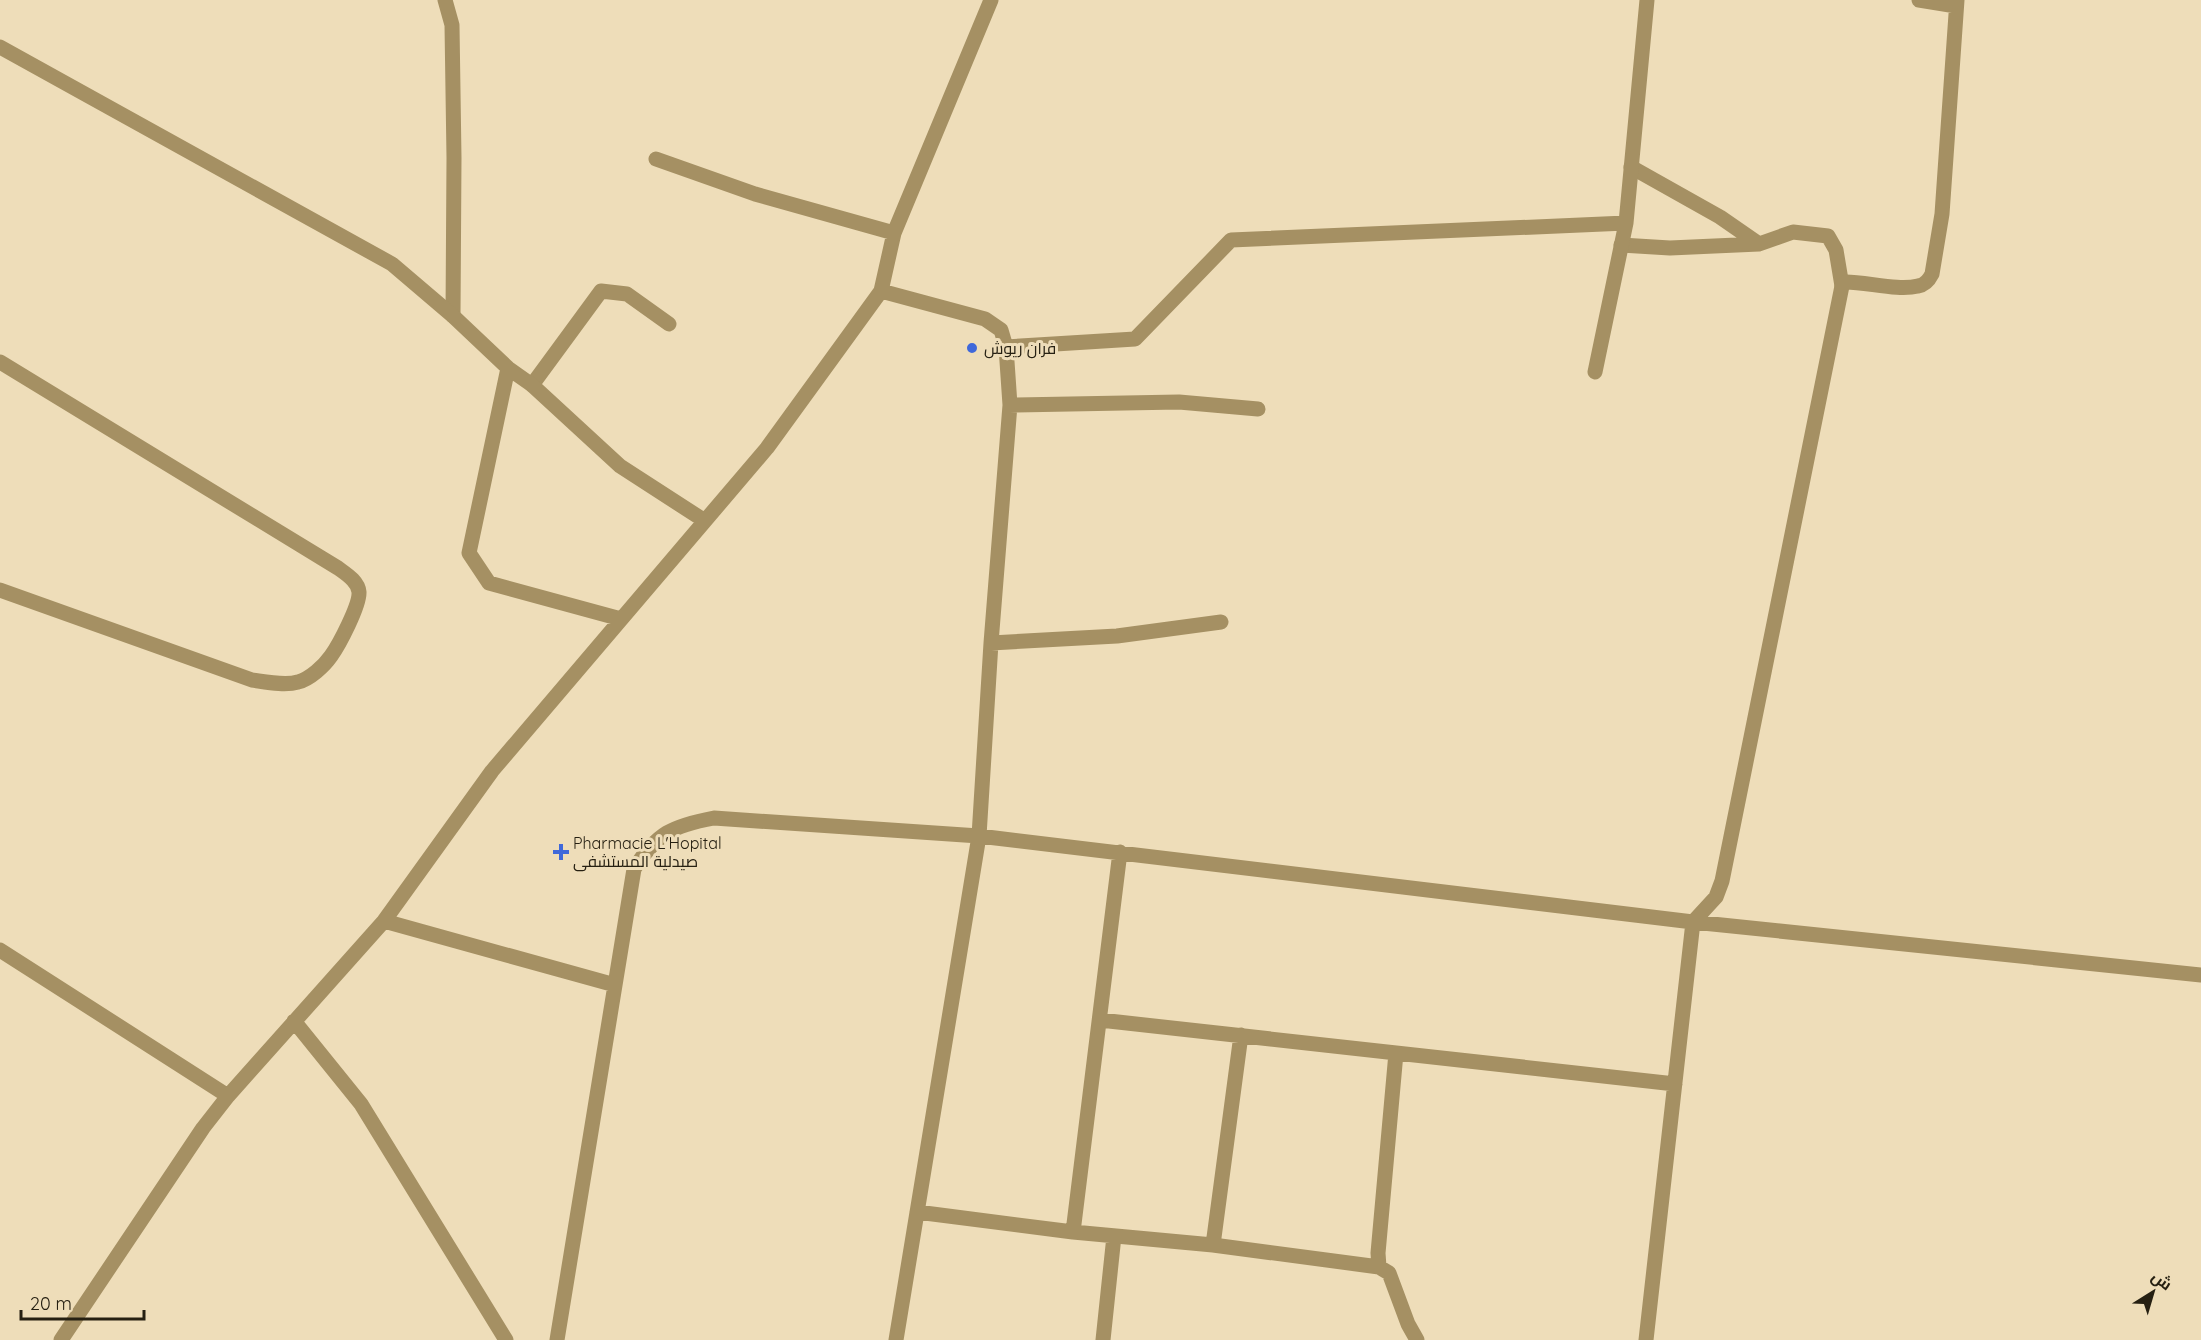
<svg xmlns="http://www.w3.org/2000/svg" width="2201" height="1340" font-family="Quicksand,Cairo,sans-serif">
	<rect width="100%" height="100%" fill="#eeddb9"/>
	<g fill="none" stroke-linecap="round" stroke-linejoin="round">
		<path stroke="#a59063" stroke-width="15" d="M445,0l7,25 2,133 -1,158
			M1631,167l89,50 39,27
			M1621,245l49,3 89,-4 34,-12 35,4 8,14 6,36
			M532,385l69,-94 26,3 42,30"/>
		<path stroke="#a59063" stroke-width="15" d="M1919,0l37,6
			M1957,0l-15,214 -10,60c-3,6 -7,11 -14,12 -20,5 -51,-4 -72,-4l-4,4 -120,595 -6,16 -23,25 508,53
			M0,47l392,217 61,52 55,52 24,17 88,81 85,55
			M656,159l99,35 139,39
			M881,291l104,28 16,11 5,17 4,58 -19,238 -12,193 -83,504
			M1006,347l129,-8 96,-99 395,-17
			M0,362l338,206c8,6 20,13 21,24 1,13 -20,53 -28,64 -7,10 -21,23 -33,26 -13,4 -32,0 -46,-2l-252,-90
			M508,368l-39,185 20,30 132,36
			M1595,372l31,-149 21,-223
			M1010,405l169,-3 79,7
			M991,643l126,-7 104,-14
			M1120,852l-47,380 140,13 166,22
			M384,921l231,64
			M0,950l228,146
			M1100,1020l575,64
			M294,1021l67,83 145,236
			M1396,1053l-18,200 1,14 10,6 19,51 9,16
			M917,1212l156,20
			M1213,1245l28,-210
			M61,1340l142,-212 25,-32 156,-175 108,-150 275,-323 114,-157 13,-58 97,-233
			M557,1340l77,-471c23,-36 38,-43 80,-51l265,18 714,86 -47,418
			M1103,1340l11,-104"/>
	</g>
	<g fill="#3f68da" stroke="#eeddb9" stroke-width="2">
		<circle cx="972" cy="348" r="6"/>
		<path d="M558 843h6v6h6v6h-6v6h-6v-6h-6v-6h6z"/>
	</g>
	<g text-anchor="middle" stroke-width="6" stroke-linejoin="round" paint-order="stroke">
		<g font-size="16" fill="#262012" stroke="#eeddb9" text-anchor="start">
			<text x="984" y="354">فران ريوش</text>
			<text x="573" y="849">Pharmacie L'Hopital<tspan x="573" dy="18">صيدلية المستشفى</tspan></text>
		</g>
	</g>
	<g transform="translate(2153 1292) rotate(37)" stroke="#eeddb9" stroke-width="4.5" paint-order="stroke">
	<path d="M0-4.5L10 22L0 15L-10 22Z" fill="#262012"/>
	<text y="-9" font-size="16" font-weight="bold" text-anchor="middle" fill="#262012">ش</text>
	</g>
	<path d="M21 1310v9h123v-9" fill="none" stroke="#262012" stroke-width="3"/>
	<text x="30" y="1310" font-size="18" fill="#262012" stroke="#eeddb9" stroke-width="4.5" paint-order="stroke">20 m</text>
</svg>
